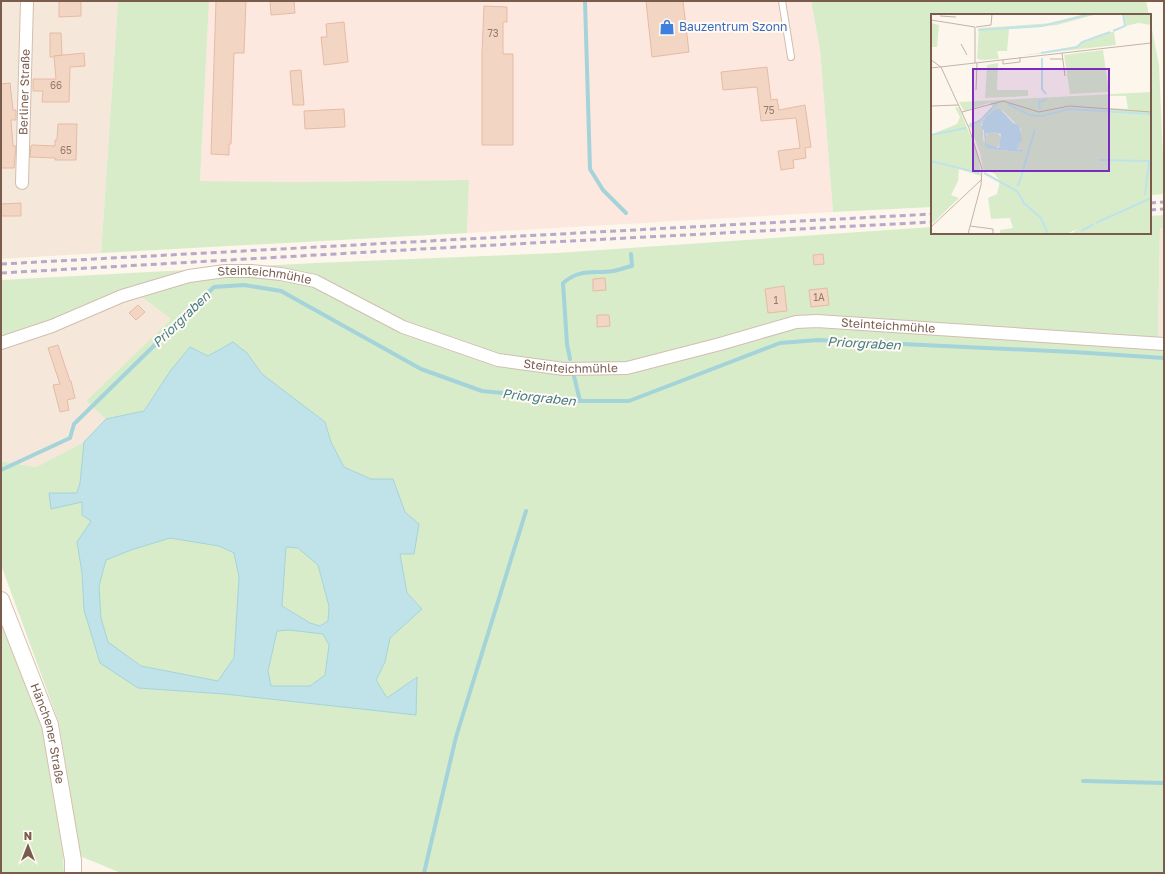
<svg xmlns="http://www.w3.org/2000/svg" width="1165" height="874" font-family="'Golos Text',sans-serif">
	<rect width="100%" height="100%" fill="#fdf6ec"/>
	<path fill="#f5e8da" d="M1,1h117l-17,252 -100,6z
		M1160,228h4v109h-6z
		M131,289l40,30 -85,82 20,18 -22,23 -48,25 -35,-6v-120z"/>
	<path fill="#fde8e0" d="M209,1h602l9,49 13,162 -366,21 2,-53 -176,2 -93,-1z"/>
	<path fill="#d8ecc9" d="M118,1h91l-9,180 93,1 176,-2 -2,53 -366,20z
		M811,1h335l3,14h-217v192l-99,5 -13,-162z
		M1150,19l9,46 5,116v13l-14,1z
		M1164,215v13h-4l-2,109h6v536h-1043l-41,-17 -21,-133 -58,-158v-104l35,6 48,-25 -4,41 -3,10 -28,1 33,8 9,19 -14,21 5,31 2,37 54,78 86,6 192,20v-37l-29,22 -11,-19 9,-18 5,-24 32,-29 -15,-16 -8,-39 20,-30 -14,-12 -12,-33h-22l-27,-12 -13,-25 -6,-20 -63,-48 -15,-21 -39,3 -18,-9 -19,23 -27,41 -38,8 -20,-18 85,-82 -40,-30 -130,52v-61l315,-17 241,-10 375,-26v6h218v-17z
		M170,538l49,8 15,7 5,24 -5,81 -15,23 -78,-15 -33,-24 -7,-24 -2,-32 7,-26 25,-10z
		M286,547l12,1 20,17 11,41 -1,15 -8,5 -10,-3 -28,-17z
		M1,615l42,113 20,125 1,20h-63z
		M289,630l34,4 6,11 -4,30 -15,11h-39l-3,-15 9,-40z"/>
	<path fill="#bfe3e8" stroke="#a5d3da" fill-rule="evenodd" d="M233,342l14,11 15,21 63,48 6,20 13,25 27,12h22l12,33 14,12 -5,30h-14l7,39 15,16 -32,29 -5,24 -9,18 11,18 30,-21 -1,38 -192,-21 -86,-6 -38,-25 -16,-53 -2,-37 -5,-31 14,-21 -9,-6v-13l-31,7 -2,-16h28l3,-10 4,-41 22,-23 38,-8 27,-41 19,-23 18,9zM170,538l49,8 15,7 5,24 -5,81 -16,23 -77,-15 -33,-24 -7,-24 -2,-32 7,-26 25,-10zM286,547l12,1 20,17 11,41 -1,15 -8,5 -10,-3 -28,-17zM289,630l34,4 6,11 -4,30 -15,11h-39l-3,-15 9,-40z"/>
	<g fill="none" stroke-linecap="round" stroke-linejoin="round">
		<path stroke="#a5d3da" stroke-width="4" d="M585,1l5,168 13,21 23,23
			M570,359l-3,-15 -4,-61c18,-15 30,-9 50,-12 7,-1 13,-4 19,-5l-1,-12
			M574,376l6,25
			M1,470l69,-32 4,-14 140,-137 30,-2 37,6 140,78 61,22 98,10h49l151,-58 38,-3 255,12 91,6
			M1083,781l81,2
			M424,873l32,-136 70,-226"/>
	</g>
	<path fill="#f3d5c3" stroke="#e6bba3" d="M59,1h22v15l-22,1z
		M216,1h30l-2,52h-10l-3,91h-2v11l-18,-1z
		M270,1h24l1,12 -24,2z
		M646,1h37l6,51 -37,5z
		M484,6l23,1v15h-4v32h10v91h-31v-91z
		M344,22l4,40 -24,3 -3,-28h6l-1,-13z
		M50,33h11l1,22 -8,1 30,-3 1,13 -15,1 -1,35h-27l1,-11h-10v-12h23l-2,-22h-4z
		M767,67l4,33 6,-1 2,11 26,-5 6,42 -6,1 1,10 -13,2 1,8 -13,2 -3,-19 22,-3 -4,-30 -35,3 -4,-34 -34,3 -2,-18z
		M301,70l3,35h-11l-3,-34z
		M10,83l3,27h3v10h-5l2,26h3l-2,22h-13v-84z
		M344,109l1,18 -40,2 -1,-18z
		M58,124h19l-1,36h-21v-2l-25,-1 1,-11 1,-1 23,1v-6h2z
		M21,203v13h-20v-12z
		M823,254l1,10 -10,1 -1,-10z
		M605,278l1,12 -13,1v-12z
		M784,286l3,25 -19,2 -3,-24z
		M827,288l2,17 -18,2 -2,-17z
		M138,305l7,7 -9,8 -7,-7z
		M597,315h12l1,11 -13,1z
		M58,345l12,36h1l4,17 -8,2 2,10 -9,2 -7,-27 7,-1 -12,-36z"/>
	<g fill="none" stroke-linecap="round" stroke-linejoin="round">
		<g stroke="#d1beb0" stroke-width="8">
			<path id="lane" d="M782,1l9,56"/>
		</g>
		<g stroke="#d1beb0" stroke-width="14">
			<g id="street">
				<path id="s1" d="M22,183l5,-182"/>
				<path id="s2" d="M1,343l51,-17 70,-30 67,-20 36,-5h26l30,3 34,7 88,46 95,33 66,9 63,-1 93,-24 76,-22 21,-1 347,23"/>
			</g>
		</g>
		<g stroke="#d6c0b0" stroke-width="18">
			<g id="secondary">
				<path id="s3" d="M1,600l49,125 23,135v13"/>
			</g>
		</g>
		<use href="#lane" stroke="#fff" stroke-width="6"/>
		<use href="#street" stroke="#fff" stroke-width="12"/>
		<use href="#secondary" stroke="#fff" stroke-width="16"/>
		<path stroke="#b9a8c9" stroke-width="3" stroke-dasharray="6 4" stroke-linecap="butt" d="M1150,203l14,-1
			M1150,210l14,-1
			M1,264l931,-50
			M1,273l474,-27 457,-24"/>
	</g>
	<defs>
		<g id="shop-bare" transform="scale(1.2)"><path d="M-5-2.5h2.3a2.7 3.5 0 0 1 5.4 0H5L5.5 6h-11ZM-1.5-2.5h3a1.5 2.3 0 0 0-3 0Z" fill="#3f7fe0" stroke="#fffaf3" stroke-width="2.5" paint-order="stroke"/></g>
	</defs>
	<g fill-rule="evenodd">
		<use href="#shop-bare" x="667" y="27"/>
	</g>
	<g text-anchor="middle" stroke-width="4" stroke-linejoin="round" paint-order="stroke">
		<g font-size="10" fill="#987a6a">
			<text x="493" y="37">73</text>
			<text x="56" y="89">66</text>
			<text x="769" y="114">75</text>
			<text x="66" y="154">65</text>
			<text x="819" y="301">1A</text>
			<text x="776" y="304">1</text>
		</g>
		<g font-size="12" fill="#366cbe" stroke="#fffaf3" text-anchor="start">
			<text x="679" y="31">Bauzentrum Szonn</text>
		</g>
		<g font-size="12" fill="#7a5c4d" stroke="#fffaf3">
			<text dy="4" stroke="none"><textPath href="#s1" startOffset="91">Berliner Straße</textPath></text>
			<text dy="4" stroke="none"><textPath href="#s2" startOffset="276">Steinteichmühle</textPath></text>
			<text dy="4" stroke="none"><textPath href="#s2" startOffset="924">Steinteichmühle</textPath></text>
			<text dy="4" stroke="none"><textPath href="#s2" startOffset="600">Steinteichmühle</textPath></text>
			<text dy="4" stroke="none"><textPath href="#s3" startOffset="142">Hänchener Straße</textPath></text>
		</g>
		<g font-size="13" font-style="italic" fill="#437c86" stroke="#fffaf3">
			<text transform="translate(181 319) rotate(-44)" y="5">Priorgraben</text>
			<text transform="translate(864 343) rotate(3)" y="5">Priorgraben</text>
			<text transform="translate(539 397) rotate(6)" y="5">Priorgraben</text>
		</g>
	</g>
	<g transform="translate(931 14)">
		<rect width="220" height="220" fill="#fdf6ec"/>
		<path d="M158,0h8l-40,11 -48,4 -2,22h-10l2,8 -19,1 -3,-2 2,-30 75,-5zM193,0h27v11l-13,-2 -12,3zM0,9l8,2 -2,22h-6zM179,18h4l2,13 -97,11 58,-9 5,-5zM172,36l6,42 -39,2 -6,-39zM67,49l-1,27h31v6l-43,2 2,-33zM220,78v142h-80l7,-5 -12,5h-66v-4l13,-2 -3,-10 -19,1 -3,-21 9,-4 3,-13 -5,-7 -12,-5 -3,-16 -11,-30 14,-3 -3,8 3,-1v13l6,9 33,3 -1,-4 -3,2 -1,-2 4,-19 -19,-19 -16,8 -3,-2 10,-10 -4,-3 -25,8 -5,-9zM178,82h17l2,13 -20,-1zM24,93l4,1 19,46 3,22 -22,-7 -1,12 -7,14 8,3 -28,27v-91h2v3l2,-4 22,-9 3,-7zM54 126a8 8 0 1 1 16 0a8 8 0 1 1-16 0Z" fill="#d8ecc9" fill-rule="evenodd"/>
		<path d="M64,95h5l13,14 6,2 3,15 -5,8 1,2 4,-2v4l-33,-3 -4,-3 -1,-16 -5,-4h3l1,-6zM62,118l8,2 -2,14 -13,-4v-10z" fill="#bfe3e8" fill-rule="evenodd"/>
		<path fill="none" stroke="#bfe3e8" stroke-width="2" d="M47,16l64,-4 48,-12M182,17l12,-5 -2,-12M110,39l36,-6 5,-5 28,-10M111,44v31l4,5M77,90l21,11 12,1 28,-7 82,5M109,96l-1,-8 8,-3M38,112l12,-6 16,-17M0,121l35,-7M168,146l50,1 -4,34M0,147l48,12M53,159l33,18 7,12 17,15 7,16M86,171l2,-1 16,-55M165,209l55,-25M150,217l13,-7"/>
		<path fill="none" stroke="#c5b3a7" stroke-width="1" d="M9,2l16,1M0,6l44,7v36M45,13l15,-2 1,-11M30,30l6,11M131,39l3,23M119,45h13M0,46l10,7M72,46v4l17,-2v-5M10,53l28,61 13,41 -1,16 -13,49M0,54l220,-25M45,76l1,-27M0,92l27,-1M31,98l41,-11 36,11 30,-6 82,6M39,212l23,3v5M0,213l50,-47"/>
		<path fill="#7b2cbf" fill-opacity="0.15" stroke="#7b2cbf" stroke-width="2" d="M42,55h136v102h-136z"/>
		<rect width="220" height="220" fill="none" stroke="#7a5c4d" stroke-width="2"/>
	</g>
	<rect width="1165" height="874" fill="none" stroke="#7a5c4d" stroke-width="4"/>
	<g transform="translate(28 846)" stroke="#fffaf3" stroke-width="3" paint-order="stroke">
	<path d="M0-3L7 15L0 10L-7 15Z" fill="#7a5c4d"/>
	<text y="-6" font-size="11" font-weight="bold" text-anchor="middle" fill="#7a5c4d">N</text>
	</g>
</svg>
